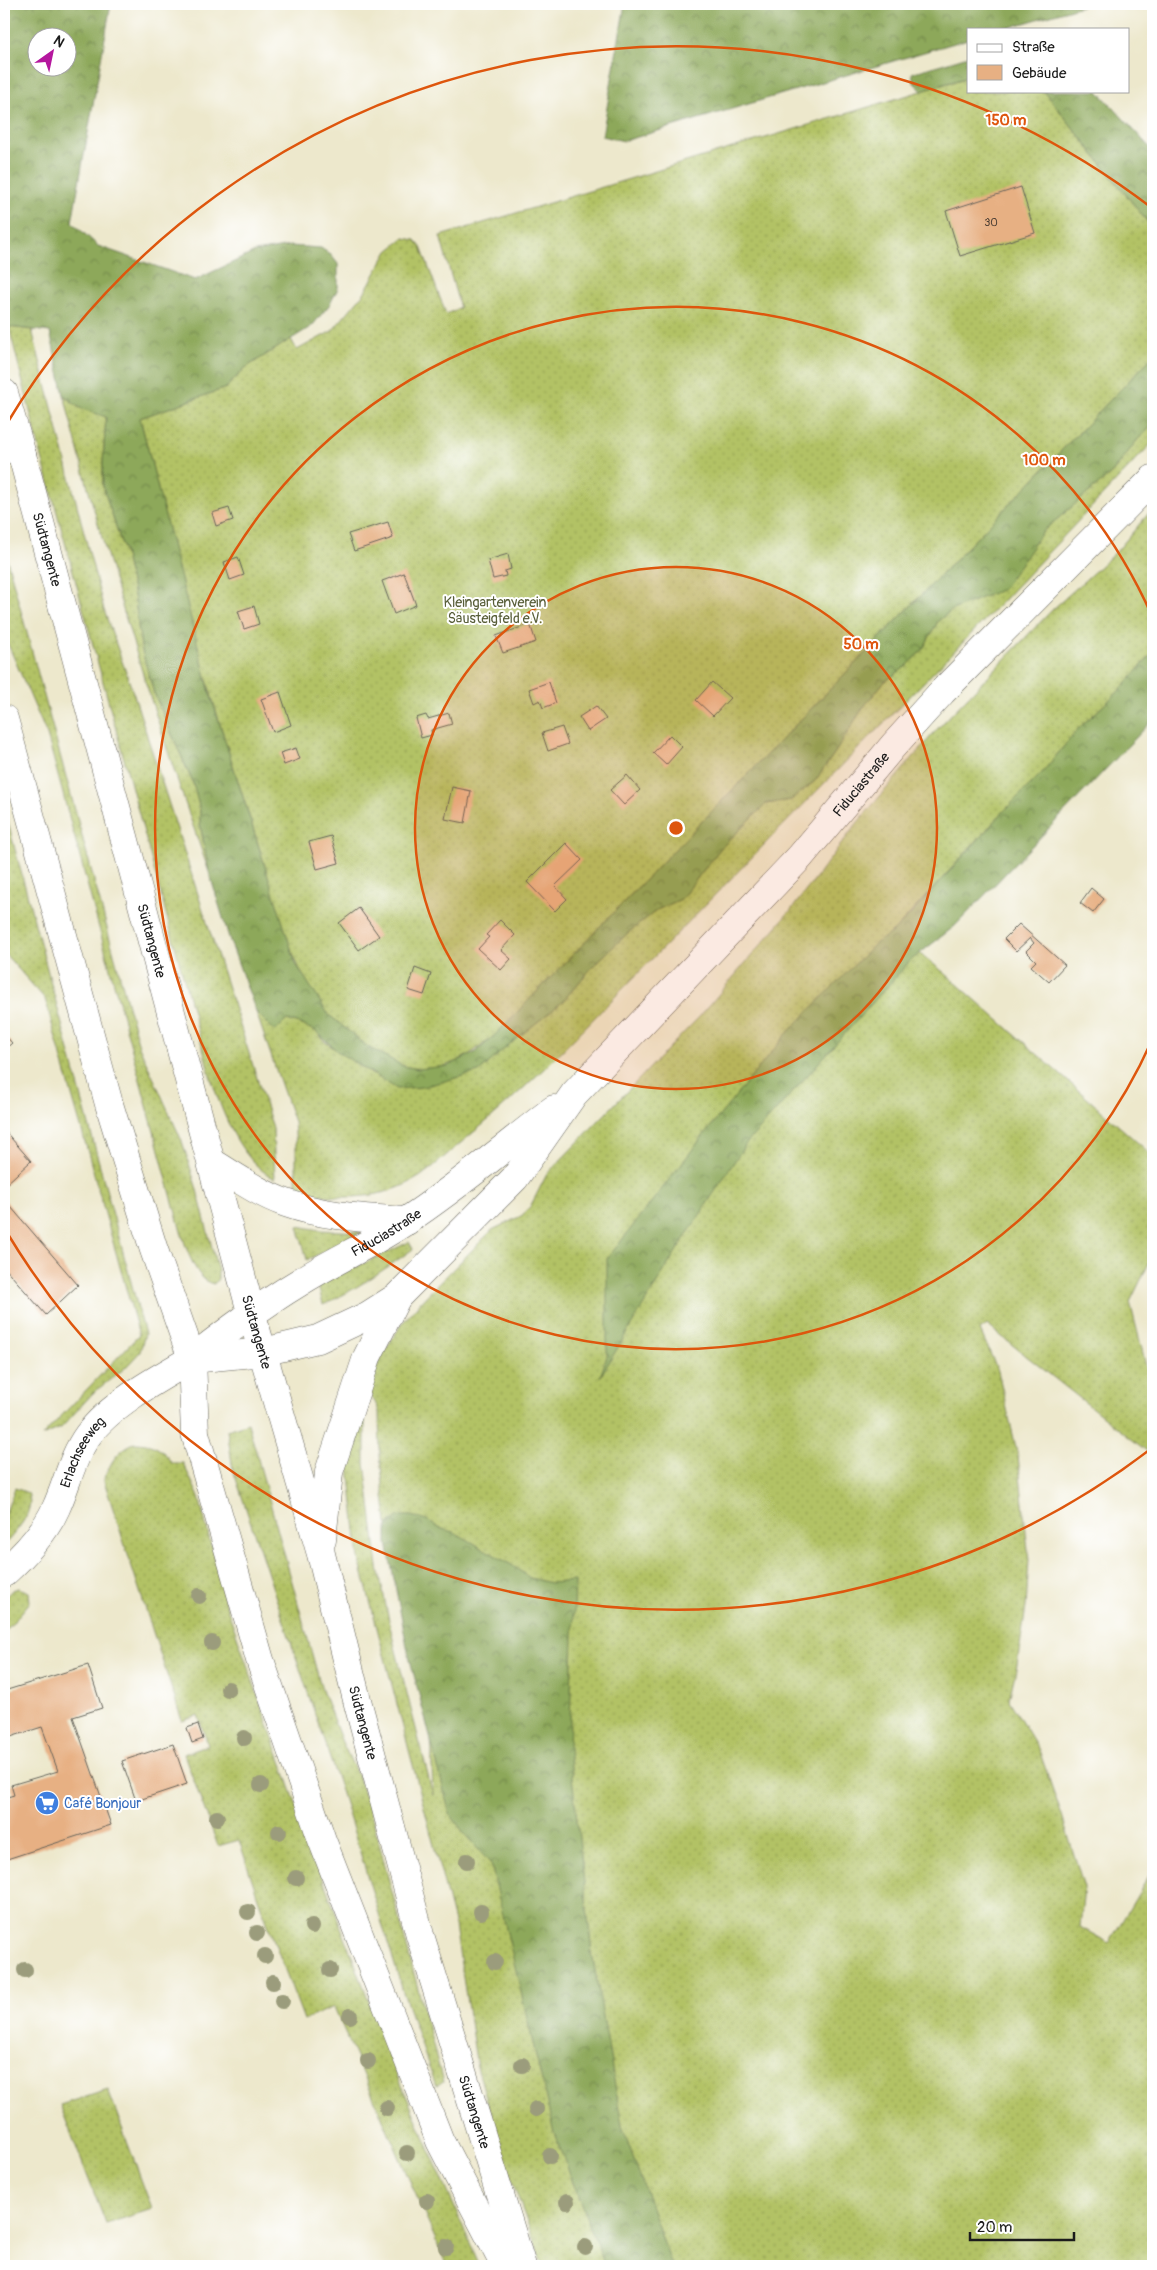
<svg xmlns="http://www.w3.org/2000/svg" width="1157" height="2270" font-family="Pangolin,sans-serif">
	<defs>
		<pattern id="grass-dots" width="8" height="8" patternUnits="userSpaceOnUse" patternTransform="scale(1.25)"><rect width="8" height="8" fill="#b2c265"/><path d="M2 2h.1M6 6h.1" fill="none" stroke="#98a657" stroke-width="1.8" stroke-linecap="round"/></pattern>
		<pattern id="forest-crowns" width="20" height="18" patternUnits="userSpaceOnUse" patternTransform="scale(1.25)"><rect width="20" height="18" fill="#8da85a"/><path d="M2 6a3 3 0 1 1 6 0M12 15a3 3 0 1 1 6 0" fill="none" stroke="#72884a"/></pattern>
	</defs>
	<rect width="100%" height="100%" fill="#fff"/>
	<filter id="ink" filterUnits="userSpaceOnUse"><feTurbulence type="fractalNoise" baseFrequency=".02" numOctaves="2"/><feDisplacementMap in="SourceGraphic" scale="10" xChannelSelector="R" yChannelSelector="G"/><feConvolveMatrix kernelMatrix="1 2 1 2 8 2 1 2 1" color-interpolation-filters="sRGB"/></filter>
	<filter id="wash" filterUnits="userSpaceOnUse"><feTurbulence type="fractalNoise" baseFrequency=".0096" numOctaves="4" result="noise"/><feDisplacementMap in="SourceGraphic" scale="20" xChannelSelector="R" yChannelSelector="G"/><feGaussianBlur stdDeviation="1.12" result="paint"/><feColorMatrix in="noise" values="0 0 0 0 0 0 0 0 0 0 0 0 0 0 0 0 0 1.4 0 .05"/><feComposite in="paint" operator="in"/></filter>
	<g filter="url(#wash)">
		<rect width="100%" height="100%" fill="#ede8cc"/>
		<path fill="url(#grass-dots)" stroke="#676f40" d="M968,77v14h76l109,138v127l-658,679c-48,41 -84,47 -135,6 -11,-9 -23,-17 -32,-27 -38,-43 -51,-113 -69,-167 -16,-51 -33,-102 -48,-153 -27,-91 -47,-184 -71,-276l86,-30 19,-20 46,-29 6,11 35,-19 32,-38 24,-42 16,-13 11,2 6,7 25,67 14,-6 -20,-72z
			M9,327l23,3 72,280 30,85 139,433 2,51c-36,-19 -53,-67 -65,-104l-172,-632z
			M64,395l16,13 26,8 -3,46v25l21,64 11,49 6,47 13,46 39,90 7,27v14l9,48c-55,-157 -105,-315 -145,-477z
			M1153,425v17l-175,185 -428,436c-28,27 -57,54 -88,79 -14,11 -27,24 -41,34 -38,25 -83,25 -125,14v-45l-2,-23 -38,-110 19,18 12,-10 13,4 17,8 8,10 48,33 106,-3 26,-24 56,-45 34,-39 34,-32 28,-22 24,-11 39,-50 46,-45 25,-4 24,-19 21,-30 26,-42 21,-26 25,-18 15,-16 15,-28 14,-11 24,-10 37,-28 30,-41 69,-58 26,-34z
			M1153,508v145l-35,39 -40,37 -36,44 -38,38 -111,121 53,42 207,182v99l-23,47 23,91v63l-166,-131 -7,5 18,41 20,85 11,104 -3,47 -9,58 -8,35 30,50 23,66 22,71 -4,40 29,16 44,-74v397h-610l-36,-99 -30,-100 -22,-141 -96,-367 -10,-92 5,-47 5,-7 6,4v46l13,104 14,68 41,160 -8,-236 -33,-39 -5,5 -7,-69 -1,-45 -4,-9 -10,-12 22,-43 16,-25 23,-26 66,-66 29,-14 8,-7 18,-35 153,-158 95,-111 63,-83 81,-95 113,-117 65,-59z
			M4,548l135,498 43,95 14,45 22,85v8l-4,5c-18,-2 -28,-37 -33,-52l-134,-497 -43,-100z
			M4,808l141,526 -5,18 -15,16 -32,25 -32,35 -19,8 97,-101 -94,-336 -41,-46z
			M298,1226l22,4 42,2 -55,28z
			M409,1242l4,7c-29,21 -58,41 -90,56l-5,-20z
			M248,1423l74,267 20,52 15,32 15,43 71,265 -5,4 -3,-2 -31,-89 -61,-198 -110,-327 -6,-40z
			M134,1443c16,0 30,5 37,20h12l16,34 27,108 92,261 77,204 85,196h-33l-113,-259 -30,13 -45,-119 -20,-61 -21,6 -34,-92 24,-9 -10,-29 -16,5 -78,-240c5,-17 13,-31 30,-38z
			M15,1488l13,5c8,18 -12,39 -24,52v-28z
			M19,1588l10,4 1,10 -26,31v-35l8,-8z
			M108,2090l44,119 -46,15 -46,-119z"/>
		<path fill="url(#forest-crowns)" stroke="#54623b" fill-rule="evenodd" d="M4,4h107l-39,218 26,24 97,34 60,-28 35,-6 31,2 10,7 7,9v24l-8,16 -18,22 -67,42 -19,20 -86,30 70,275 86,271 32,50 40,33 35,19 15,3 30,-3 28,-14 19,-17 658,-679v69l-15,14 -26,34 -69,58 -40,58 -51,21 -14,11 -15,28 -15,16 -25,18 -21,26 -26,42 -21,30 -24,19 -25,4 -46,45 -39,50 -24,11 -28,22 -34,32 -34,39 -56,45 -26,24 -57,15 -25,2 -59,-37 -21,-20 -17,-8 -13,-4 -12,11 -19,-19 -26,-71 -21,-69 -9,-49v-13l-7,-27 -39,-90 -13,-46 -6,-47 -11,-49 -21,-64v-25l3,-45 -26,-9 -16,-13 -14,-63 -41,-5 -5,-21zM38,38h30v30h-30z
			M625,4h463l-84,25h-36v10l-344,102 -22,-5z
			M968,56v21l-46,14 -8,-8 -2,-10z
			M1044,91h54l55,60v78z
			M1153,653v67l-198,206 -45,35 -165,184 -68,105 -77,127 7,-21v-97l100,-128 82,-100 86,-87 20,-14 14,-14 95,-105 38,-38 36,-44 40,-37z
			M399,1516h12l16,4 12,8 17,5 54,31 20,14 21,5 24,-2 -6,168 23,204 30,173 50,140h-67l-51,-133 -63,-269 -24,-27 -17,-23 -42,-162 -21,-109v-18z"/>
		<g id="blocks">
			<path fill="#e7b083" d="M1021,187l14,46 -75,23 -14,-45z
				M229,508l4,12 -17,6 -4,-13z
				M388,522l5,16 -39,13 -6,-17z
				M508,554l3,15 -6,2 1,5 -13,3 -5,-19z
				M238,557l6,18 -14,5 -6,-18z
				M404,573l12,32 -22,9 -12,-33z
				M254,606l5,18 -15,5 -6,-18z
				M530,624l6,18 -33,11 -7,-17z
				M549,682l7,21 -13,5 -3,-8 -6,3 -5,-14z
				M712,682l18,16 -17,18 -17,-16z
				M280,692l11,33 -18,7 -12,-33z
				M596,706l10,13 -18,12 -9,-14z
				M449,713l3,11 -21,6 1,5 -11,3 -5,-20 10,-3 2,4z
				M562,727l6,17 -20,7 -6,-18z
				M670,735l12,12 -16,18 -13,-12z
				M296,748l4,11 -16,6 -4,-12z
				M627,775l13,15 -16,15 -14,-15z
				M452,787l19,4 -6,32 -20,-4z
				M331,836l8,27 -22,6 -8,-27z
				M566,843l16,17 -27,26 12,13 -12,12 -28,-29z
				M1091,888l13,11 -11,14 -13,-10z
				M359,908l20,28 -20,14 -20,-27z
				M500,920l15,15 -14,15 10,9 -10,11 -23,-21 11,-12 -3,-2z
				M1019,924l46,41 -16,17 -18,-16 5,-5 -10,-10 8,-8 -4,-5 -14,13 -12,-12z
				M415,968l16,6 -7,21 -16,-5z
				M4,1034l8,9 -8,7z
				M4,1130l27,31 -27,25z
				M4,1199l74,86 -32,30 -42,-48z
				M88,1665l14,43 -29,9 38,108 -107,35v-62l10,-3 -3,-10 47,-14 -16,-44 -38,12v-48z
				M198,1724l5,15 -11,4 -5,-15z
				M173,1744l14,40 -51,17 -14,-40z"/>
		</g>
	</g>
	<g filter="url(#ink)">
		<use href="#blocks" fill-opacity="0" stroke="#65635a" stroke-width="1"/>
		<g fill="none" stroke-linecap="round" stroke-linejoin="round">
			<g stroke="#65635a" stroke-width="29">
				<g id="minor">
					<path id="s1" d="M4,1573c20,-18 41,-40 52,-65 11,-24 16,-51 32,-73 23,-31 71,-57 104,-76"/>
				</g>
			</g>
			<g stroke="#65635a" stroke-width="29">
				<g id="major">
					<path id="s2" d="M4,442l18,13 229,857 70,242 37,150 62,231 102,331"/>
					<path d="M4,719l105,385 44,143 39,112 3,74 65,227 62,180 118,301 65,125"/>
					<path d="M213,1163c23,14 47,31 73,40 39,14 80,15 121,18"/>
					<path id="s3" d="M192,1359l71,-7 55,-13 49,-23 30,-19 118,-119 59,-84 226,-237 93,-111 49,-54 211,-213"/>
					<path id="s4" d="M192,1359c35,-28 70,-54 108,-77 35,-22 72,-38 106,-61 52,-34 99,-75 148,-112"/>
					<path d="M322,1540l7,-68 38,-115 29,-58"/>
				</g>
			</g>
			<g stroke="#65635a" stroke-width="29">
				<path id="highway" d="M4,393l18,62"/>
			</g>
			<use href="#minor" stroke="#fff" stroke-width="28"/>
			<use href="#major" stroke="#fff" stroke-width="28"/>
			<use href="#highway" stroke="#fff" stroke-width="28"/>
		</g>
		<g fill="#9b9c7b">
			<circle cx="199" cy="1596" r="8"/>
			<circle cx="212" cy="1643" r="8"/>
			<circle cx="228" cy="1689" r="8"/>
			<circle cx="244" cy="1738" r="8"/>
			<circle cx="261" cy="1785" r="8"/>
			<circle cx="217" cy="1818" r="8"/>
			<circle cx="279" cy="1832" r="8"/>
			<circle cx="467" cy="1861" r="8"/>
			<circle cx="296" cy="1878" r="8"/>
			<circle cx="248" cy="1912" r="8"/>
			<circle cx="481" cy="1912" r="8"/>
			<circle cx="312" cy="1926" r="8"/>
			<circle cx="257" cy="1933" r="8"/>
			<circle cx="265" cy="1956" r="8"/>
			<circle cx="495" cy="1962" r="8"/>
			<circle cx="25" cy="1970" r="8"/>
			<circle cx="330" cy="1970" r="8"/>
			<circle cx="273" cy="1982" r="8"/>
			<circle cx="282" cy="2001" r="8"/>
			<circle cx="350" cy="2016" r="8"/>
			<circle cx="368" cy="2061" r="8"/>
			<circle cx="522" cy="2065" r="8"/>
			<circle cx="387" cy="2108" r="8"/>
			<circle cx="536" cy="2109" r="8"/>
			<circle cx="407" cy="2153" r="8"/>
			<circle cx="550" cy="2156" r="8"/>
			<circle cx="427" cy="2201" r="8"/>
			<circle cx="567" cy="2202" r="8"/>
			<circle cx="446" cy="2247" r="8"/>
			<circle cx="585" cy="2247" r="8"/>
		</g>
	</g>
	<circle cx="676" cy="828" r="261" fill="#de560d" fill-opacity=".12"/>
	<g fill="none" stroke="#de560d" stroke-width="2.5">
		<circle cx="676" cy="828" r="261"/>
		<path d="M1152 1040A521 521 0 1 1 1152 616"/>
		<path d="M1152 1448A782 782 0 0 1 6 1231M6 425A782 782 0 0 1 1152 208"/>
	</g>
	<defs>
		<g id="supermarket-disc" transform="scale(1.25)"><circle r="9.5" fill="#3f7fe0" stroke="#fff"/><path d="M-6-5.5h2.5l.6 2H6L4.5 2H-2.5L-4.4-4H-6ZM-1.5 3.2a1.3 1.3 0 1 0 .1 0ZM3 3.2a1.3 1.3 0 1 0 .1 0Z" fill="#fff"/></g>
	</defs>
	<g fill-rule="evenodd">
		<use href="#supermarket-disc" x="47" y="1803"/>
	</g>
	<g text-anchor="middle" stroke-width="4" stroke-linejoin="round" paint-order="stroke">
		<g font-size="11" fill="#4f4136">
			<text x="991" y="226">30</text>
		</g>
		<g font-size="14" fill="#1c1c1c" stroke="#fff">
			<text dy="5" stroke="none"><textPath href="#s2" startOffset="120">Südtangente</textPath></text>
			<text dy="5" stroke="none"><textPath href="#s3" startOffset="910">Fiduciastraße</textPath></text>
			<text dy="5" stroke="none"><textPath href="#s2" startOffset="525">Südtangente</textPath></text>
			<text dy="5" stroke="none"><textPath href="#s4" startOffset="232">Fiduciastraße</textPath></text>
			<text dy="5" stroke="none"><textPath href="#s2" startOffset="930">Südtangente</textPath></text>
			<text dy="5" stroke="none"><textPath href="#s1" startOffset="146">Erlachseeweg</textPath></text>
			<text dy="5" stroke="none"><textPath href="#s2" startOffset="1335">Südtangente</textPath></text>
			<text dy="5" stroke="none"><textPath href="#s2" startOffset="1740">Südtangente</textPath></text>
		</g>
		<g font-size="14" fill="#585e39" stroke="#fff">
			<text x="495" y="607">Kleingartenverein<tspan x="495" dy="16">Säusteigfeld e.V.</tspan></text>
		</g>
		<g font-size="14" fill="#366cbe" stroke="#fff" text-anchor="start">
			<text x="64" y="1808">Café Bonjour</text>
		</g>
	</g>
	<circle cx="676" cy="828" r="8" fill="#de560d" stroke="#fff" stroke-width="2.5"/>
	<g font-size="15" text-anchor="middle" font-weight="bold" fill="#de560d" stroke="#fff" stroke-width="4" stroke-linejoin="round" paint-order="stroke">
		<text x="1006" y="125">150 m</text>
		<text x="1044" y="465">100 m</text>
		<text x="861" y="649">50 m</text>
	</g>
	<rect width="1157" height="2270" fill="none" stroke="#fff" stroke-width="20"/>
	<rect x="967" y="28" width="162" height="65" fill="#ffffff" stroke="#a4a4a4"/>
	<rect x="977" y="44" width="25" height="8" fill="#ffffff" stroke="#a4a4a4"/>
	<text x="1012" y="52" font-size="15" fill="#1c1c1c">Straße</text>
	<rect x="977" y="65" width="25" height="15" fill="#e7b083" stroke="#a4a4a4"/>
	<text x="1012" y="78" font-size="15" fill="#1c1c1c">Gebäude</text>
	<g transform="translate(52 52) rotate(33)"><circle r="24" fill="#ffffff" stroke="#a4a4a4"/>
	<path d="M0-4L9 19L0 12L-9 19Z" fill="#b5179e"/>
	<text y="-8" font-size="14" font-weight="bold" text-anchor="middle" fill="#1c1c1c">N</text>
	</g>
	<path d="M970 2232v8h104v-8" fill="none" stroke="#1c1c1c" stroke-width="2.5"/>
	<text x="977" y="2232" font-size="15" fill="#1c1c1c" stroke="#ffffff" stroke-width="4" paint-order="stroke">20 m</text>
</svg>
